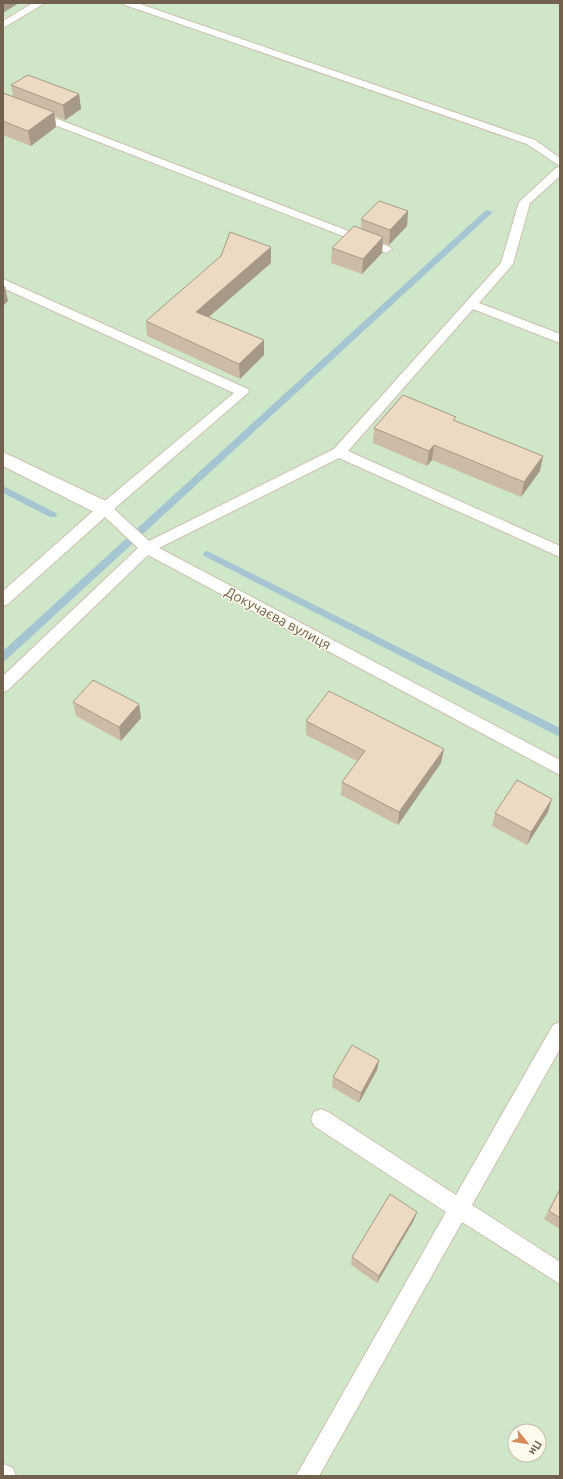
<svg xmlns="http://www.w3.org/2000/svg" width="563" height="1479" font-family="Ubuntu,sans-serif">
	<rect width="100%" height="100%" fill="#faf6e8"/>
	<path fill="#cfe7c8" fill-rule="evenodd" d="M3,3h557v1473h-557zM515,1431h24v24h-24z"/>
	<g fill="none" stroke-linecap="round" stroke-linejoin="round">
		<path fill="#a5c5d3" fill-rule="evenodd" d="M486,210l7,2 -487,448 -3,1v-10z
			M3,486l53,27 1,2 -1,2h-6l-47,-24z
			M207,551l353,177v9l-356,-181 -1,-2 1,-2z"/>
		<g stroke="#ccc0af" stroke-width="2">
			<path id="lane" d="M33,3h12l-42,25v-7z
				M123,3h14l398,137 25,18v8l-33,-22 -402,-139z
				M3,98l387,149 2,2 -6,4 -4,-2 -379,-146z
				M560,167v9l-30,27 -17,61 -34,39 81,31v9l-87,-34 -125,142 212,95v11l-221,-99 -180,90 401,212v15l-412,-220 -140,135 -5,2v-16l135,-128 -33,-31 -97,87 -5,2v-15l97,-86 134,-112 -231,-105v-9l245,110 1,3 -135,117 35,32 185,-92 167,-186 18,-61 37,-34z
				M560,1022v27l-88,156 88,57v22l-98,-62 -143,254h-23l150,-264 -132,-86 -3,-7 3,-7 7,-3 7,3 128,83 97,-170z
				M3,1464l10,4 3,8h-13z"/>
		</g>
		<g stroke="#ccc0af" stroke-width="2">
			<path id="street" d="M3,452l109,52 3,5 -3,5 -7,2 -7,-2 -95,-48z"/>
		</g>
		<use href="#lane" fill="#fff" fill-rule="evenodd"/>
		<use href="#street" fill="#fff" fill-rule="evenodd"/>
	</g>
	<path fill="#ccbba7" d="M11,85l68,9 2,15 -16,11 -10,-4 1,11 -25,19 -28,-11v-42l10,3z
		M408,211l-1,15 -18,19 -6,-2 -1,10 -20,21 -31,-11 1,-15 29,-19v-10z
		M271,247v16l-62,54 55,23v15l-24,24 -93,-43 -1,-15z
		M456,421l87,35 -3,15 -19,26 -89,-37 -5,6 -54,-23 1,-15z
		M73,702l66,2 2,14 -20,23 -45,-25z
		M306,721l135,42 -43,62 -57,-30 1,-13 15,-21 -51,-26z
		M548,812l-21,33 -35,-19 3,-13z
		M379,1060l-2,10 -18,33 -27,-16 1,-10z
		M560,1188v41l-16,-10z
		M414,1220l-37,63 -26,-18 1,-8z"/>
	<path fill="#a69988" d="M3,3h16l-16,10z
		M79,94l2,15 -16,11 -2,-15z
		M54,112l2,15 -25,19 -3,-15z
		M408,211l-1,15 -18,19 1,-15z
		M383,237l-1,16 -20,21 1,-15z
		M271,247v16l-74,64 -1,-15z
		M5,286l3,15 -5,5v-18z
		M264,340v15l-24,24 -1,-15z
		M434,445l-2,15 -5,6 2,-15z
		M543,456l-3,15 -19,26 3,-15z
		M139,704l2,14 -20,23 -2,-14z
		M444,749l-3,14 -43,62 1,-13z
		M552,799l-4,13 -21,33 4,-13z
		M379,1060l-2,10 -18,33 2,-10z
		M417,1212l-3,8 -37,63 2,-7z"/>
	<path fill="#eddac2" stroke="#a69988" d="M28,75l51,19 -16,11 -52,-20z
		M3,93l51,19 -26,19 -25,-10z
		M379,201l29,10 -18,19 -29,-11z
		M354,226l29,11 -20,22 -31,-11z
		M230,232l41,15 -75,65 68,28 -25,24 -93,-43 75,-65z
		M403,395l53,22 -3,3 90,36 -19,26 -90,-37 -5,6 -55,-23z
		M93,680l46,24 -20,23 -46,-25z
		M329,691l115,58 -45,63 -57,-30 23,-31 -59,-30z
		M517,780l35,19 -21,33 -36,-19z
		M352,1045l27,15 -18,33 -28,-16z
		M560,1189v29l-11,-7z
		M390,1194l27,18 -38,64 -27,-19z"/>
	<g text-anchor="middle" stroke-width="3" stroke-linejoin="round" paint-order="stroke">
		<g font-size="14" fill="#72614e" stroke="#fdfaee">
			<text transform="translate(278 618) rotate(28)" y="5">Докучаєва вулиця</text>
		</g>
	</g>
	<rect width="563" height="1479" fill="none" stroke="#72614e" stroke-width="8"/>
	<g transform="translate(527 1443) rotate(120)"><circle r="19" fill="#fdfaee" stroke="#c5bdae"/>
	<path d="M0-3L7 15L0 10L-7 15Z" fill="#d98a59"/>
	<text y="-6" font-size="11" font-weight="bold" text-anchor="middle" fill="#72614e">Пн</text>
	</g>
</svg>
